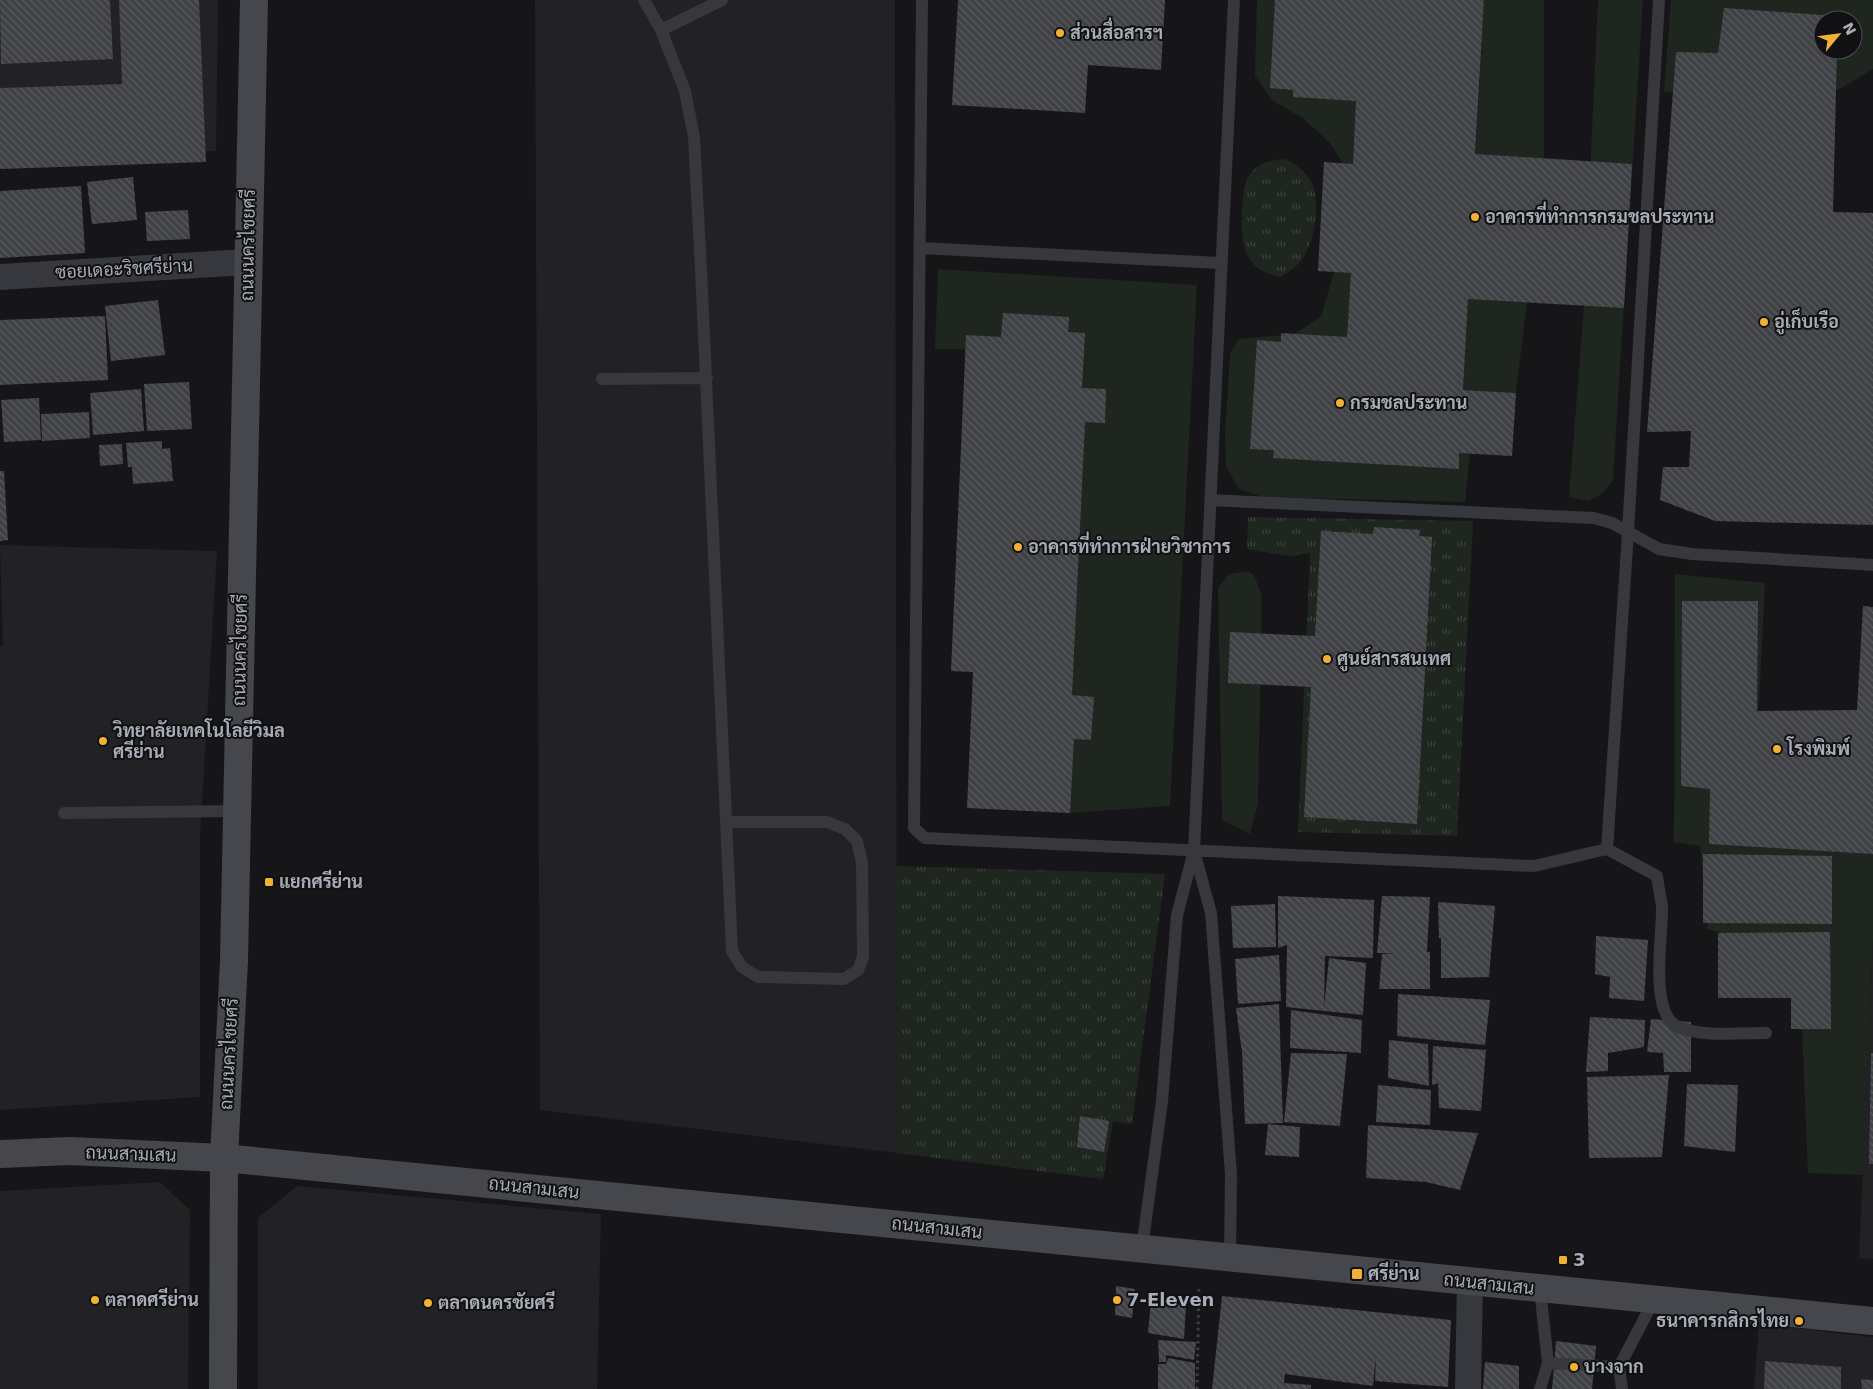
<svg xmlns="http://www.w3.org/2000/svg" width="1873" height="1389" font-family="'DejaVu Sans',Sarabun,sans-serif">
	<defs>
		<pattern id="grass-tufts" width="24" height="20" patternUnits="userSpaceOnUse" patternTransform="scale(1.25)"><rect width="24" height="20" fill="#1e261f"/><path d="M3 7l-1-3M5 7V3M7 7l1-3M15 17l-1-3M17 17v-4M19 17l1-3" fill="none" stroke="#3c433d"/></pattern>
		<pattern id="building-back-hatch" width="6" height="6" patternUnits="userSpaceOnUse" patternTransform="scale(1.25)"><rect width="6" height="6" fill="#404145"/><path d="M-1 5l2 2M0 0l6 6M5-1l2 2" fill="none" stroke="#595a5e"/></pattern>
	</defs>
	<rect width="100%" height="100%" fill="#161618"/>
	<path fill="#222225" d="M0,0h218l-2,151 -216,13z
		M535,0h360l2,1153 -357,-43z
		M0,545l217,6 -17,286v260l-200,13v-464h3z
		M1873,939v320l-14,-1z
		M160,1182l30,28 -2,179h-188v-198z
		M297,1186l304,28 -4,175h-339v-171z
		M1759,1324l114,13v52h-119z"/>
	<path fill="url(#grass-tufts)" d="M1285,159c10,6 18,10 24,19 14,20 6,68 -10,85 -5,6 -13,10 -19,14 -37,-7 -39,-34 -38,-66 1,-9 1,-26 6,-34 8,-14 22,-17 37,-18z
		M1248,517l225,4 -16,315 -159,-4 12,-279 -22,3 -41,-7z
		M896,866l269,8 -33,250 -19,-3 -10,58 -206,-26z"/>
	<path fill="#1e261f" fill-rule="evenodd" d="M1257,0h151l-57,437 119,17 -5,48 -202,-5 -24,-8 -13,-22 -1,-33 5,-81 9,-14 56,-5 26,-18 13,-44 9,-108 -12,-20 -27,-25 -32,-19 -17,-24z
		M1484,0h60v158l-28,235 -53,-3z
		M1598,0h45l-30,480 -10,13 -14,8 -20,-4 15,-191z
		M1671,0h202v69l-57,34 -152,-11zM1823,20h30v30h-30z
		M938,269l259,16 -27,521 -100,7 -2,-462 -133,-2z
		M1247,571l7,4 8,21 -4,207 -8,31 -28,-14 -4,-232 11,-14z
		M1675,574l90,9 -7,142 115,102v112l-10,236 -55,-2 -9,-218 -92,-26 -7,-83 -26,-4z"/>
	<path fill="url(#building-back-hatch)" d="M0,0h110l3,59 -112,5z
		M119,0h80l7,162 -206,7v-81l122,-4z
		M958,0h207l-4,70 -73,-5 -3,48 -133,-8z
		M1275,0h209l-9,154 157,10 -8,144 -156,-9 -5,91 53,3 -4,63 -53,-3v16l-186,-11 1,-8 -24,-1 7,-109 24,2v-9l66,4 4,-64 -33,-2 6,-109 29,2 3,-63 -63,-4v-7l-23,-2z
		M1724,8l113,8v4h-14v30h14l-4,162 40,1v312l-158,-4 -55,-21 3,-33h26l2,-36 -44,1 29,-380 42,1z
		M133,177l4,43 -45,4 -5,-42z
		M81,186l4,67 -85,5v-67z
		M188,210l2,29 -43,2 -2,-29z
		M158,300l7,55 -54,6 -6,-55z
		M1003,313l66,4 -1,15 17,1 -3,55 24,1 -1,34 -20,-1 -13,273 22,2 -3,43 -17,-1 -4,74 -103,-5 6,-136 -22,-1 15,-336 35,2z
		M105,316l3,64 -108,5v-65z
		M189,382l3,47 -45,2 -3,-47z
		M141,389l3,42 -51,4 -3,-42z
		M39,398l2,42 -37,2 -3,-42z
		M89,412l1,26 -48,3 -1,-27z
		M162,441v8l8,-1 3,33 -40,3 -1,-17h-4l-2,-24z
		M122,444l1,20 -23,2 -1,-21z
		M0,471h4l4,69 -8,1z
		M1374,527l46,3 -1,6 13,1 -15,287 -113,-7 7,-130 -83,-4 2,-51 85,4 6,-105 52,3z
		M1682,601h76l-1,110 100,-1 6,-104 10,1v247l-164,-10 1,-55 -29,-3z
		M1703,854l129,2v68l-129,-1z
		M1278,896l96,4 -1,58 -48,-2 -1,51 5,-49 37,5 -3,52 -77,-8 1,-62 -9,3z
		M1382,896l48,1 -3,55h3v37h-51l3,-35 13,-1h-18z
		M1438,902l57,4 -6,71 -48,1v-40h-2z
		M1275,904l1,43 -43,1 -2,-42z
		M1830,932l1,97h-40v-31h-73v-65z
		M1596,936l52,4 -4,61 -35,-3 1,-21 -15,-3z
		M1279,955l2,46 -43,3 -3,-45z
		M1398,994l92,6 -5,45 -88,-9z
		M1279,1004l4,119 -38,1 -3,-72 -6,-44z
		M1291,1010l71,10 -1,33 -71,-5z
		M1590,1017l55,3 -1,27 -36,6v18l-22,1z
		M1651,1019l40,3v50h-27l-1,-19 -16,-1z
		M1389,1040l39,4 1,42 -41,-8z
		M1433,1046l53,4 -5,61 -42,-3 -1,-25 -6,2z
		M1291,1053l56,1 -7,72 -56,-4z
		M1871,1053h2v111h-4z
		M1669,1075l-7,82 -73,1 -2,-81z
		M1687,1084l51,1 -3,67 -51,-6z
		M1378,1085l53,5 -1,35 -54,-3z
		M1080,1116l29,5 -5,31 -27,-5z
		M1268,1124l32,3 -1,30 -34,-2z
		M1368,1125l110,8 -18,57 -34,-8 -60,-4z
		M1116,1286l19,3 -3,29 -17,-3z
		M1222,1296l229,24 -3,67 -73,-6 1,-25 -3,30 -88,-12 -1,9 27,2v4h-99z
		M1151,1300l35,5 -2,34 -36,-6z
		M1158,1340l38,2 -2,18 -28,-5v7h-7z
		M1556,1341l40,5 -4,43h-40z
		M1168,1358l27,5v26h-37v-25h8z
		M1765,1361l76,6v22h-77z
		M1485,1362l34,4v23h-36z
		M1861,1379l12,1v9h-11z"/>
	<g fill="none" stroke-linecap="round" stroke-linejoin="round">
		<path stroke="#3d3f44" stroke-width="3" stroke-dasharray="2.5 4" stroke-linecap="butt" d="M1197,1389l2,-104"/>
		<path stroke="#37383d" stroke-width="12" d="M644,0l17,30 24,61 9,46c15,271 25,542 38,814l10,16 16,10 86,2 14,-9 5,-13 -1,-94 -5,-22 -12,-12 -18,-7h-101
			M922,0l-8,828 11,10 19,1 590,27 73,-17 50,27c1,10 4,21 5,31 1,27 -14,106 16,120 22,10 63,6 88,6
			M661,30l61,-30
			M920,248l300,15
			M602,379l105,-1
			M1210,500l384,18 18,5 47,26 33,5 181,11
			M64,813l173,-2
			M1607,849l21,-317 31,-532
			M1194,851l17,62 20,261 -1,83
			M1142,1248l20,-147 15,-186 17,-64 40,-851
			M1540,1289l8,74 71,4 35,-67
			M1619,1367l3,22
			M1540,1389l8,-26"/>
		<path stroke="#37383d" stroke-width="26" d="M0,277l247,-15
			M1468,1389l2,-108"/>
		<path stroke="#45474d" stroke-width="28" d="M0,1154l70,-3 154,7 1649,163
			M223,1389l1,-231 10,-198 20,-960"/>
	</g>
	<g fill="#f2b134" stroke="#111113" stroke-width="2">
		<circle cx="1060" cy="33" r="5"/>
		<circle cx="1475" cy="217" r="5"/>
		<circle cx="1764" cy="322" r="5"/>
		<circle cx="1340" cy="403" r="5"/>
		<circle cx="1018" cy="547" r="5"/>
		<circle cx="1327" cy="659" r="5"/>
		<circle cx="103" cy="741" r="5"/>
		<circle cx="1777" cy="749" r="5"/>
		<rect x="264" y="877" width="10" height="10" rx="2.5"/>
		<rect x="1558" y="1255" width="10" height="10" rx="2.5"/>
		<rect x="1351" y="1268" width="12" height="12" rx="2.5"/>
		<circle cx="95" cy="1300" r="5"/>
		<circle cx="1117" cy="1300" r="5"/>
		<circle cx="428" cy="1303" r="5"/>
		<circle cx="1799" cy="1321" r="5"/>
		<circle cx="1574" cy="1367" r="5"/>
	</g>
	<g text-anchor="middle" stroke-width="4" stroke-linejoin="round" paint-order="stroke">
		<g font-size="18" font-weight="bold" fill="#a8adb8" stroke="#111113" text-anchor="start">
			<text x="1070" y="39">ส่วนสื่อสารฯ</text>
			<text x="1485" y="223">อาคารที่ทำการกรมชลประทาน</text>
			<text x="1774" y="328">อู่เก็บเรือ</text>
			<text x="1350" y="409">กรมชลประทาน</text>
			<text x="1028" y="553">อาคารที่ทำการฝ่ายวิชาการ</text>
			<text x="1337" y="665">ศูนย์สารสนเทศ</text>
			<text x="113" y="737">วิทยาลัยเทคโนโลยีวิมล<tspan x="113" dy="21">ศรีย่าน</tspan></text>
			<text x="1787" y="755">โรงพิมพ์</text>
			<text x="279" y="888">แยกศรีย่าน</text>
			<text x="1573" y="1266">3</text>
			<text x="1368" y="1280">ศรีย่าน</text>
			<text x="105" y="1306">ตลาดศรีย่าน</text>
			<text x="1127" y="1306">7-Eleven</text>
			<text x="438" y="1309">ตลาดนครชัยศรี</text>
			<text x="1789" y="1327" text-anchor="end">ธนาคารกสิกรไทย</text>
			<text x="1584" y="1373">บางจาก</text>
		</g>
		<g font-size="18" fill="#a8adb8" stroke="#111113">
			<text transform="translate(248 245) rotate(-89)" y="6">ถนนนครไชยศรี</text>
			<text transform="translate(124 269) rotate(-3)" y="6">ซอยเดอะริชศรีย่าน</text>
			<text transform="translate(240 650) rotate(-89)" y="6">ถนนนครไชยศรี</text>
			<text transform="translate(229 1054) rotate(-87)" y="6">ถนนนครไชยศรี</text>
			<text transform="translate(131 1154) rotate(2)" y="6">ถนนสามเสน</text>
			<text transform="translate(534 1188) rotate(6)" y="6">ถนนสามเสน</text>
			<text transform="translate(937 1228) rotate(6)" y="6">ถนนสามเสน</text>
			<text transform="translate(1489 1284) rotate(6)" y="6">ถนนสามเสน</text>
		</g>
	</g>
	<g transform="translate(1838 35) rotate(61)"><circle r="24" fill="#111113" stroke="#4d4f55"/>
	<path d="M0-4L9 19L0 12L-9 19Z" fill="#f2b134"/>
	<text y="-8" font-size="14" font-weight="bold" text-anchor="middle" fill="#a8adb8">N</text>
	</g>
</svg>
